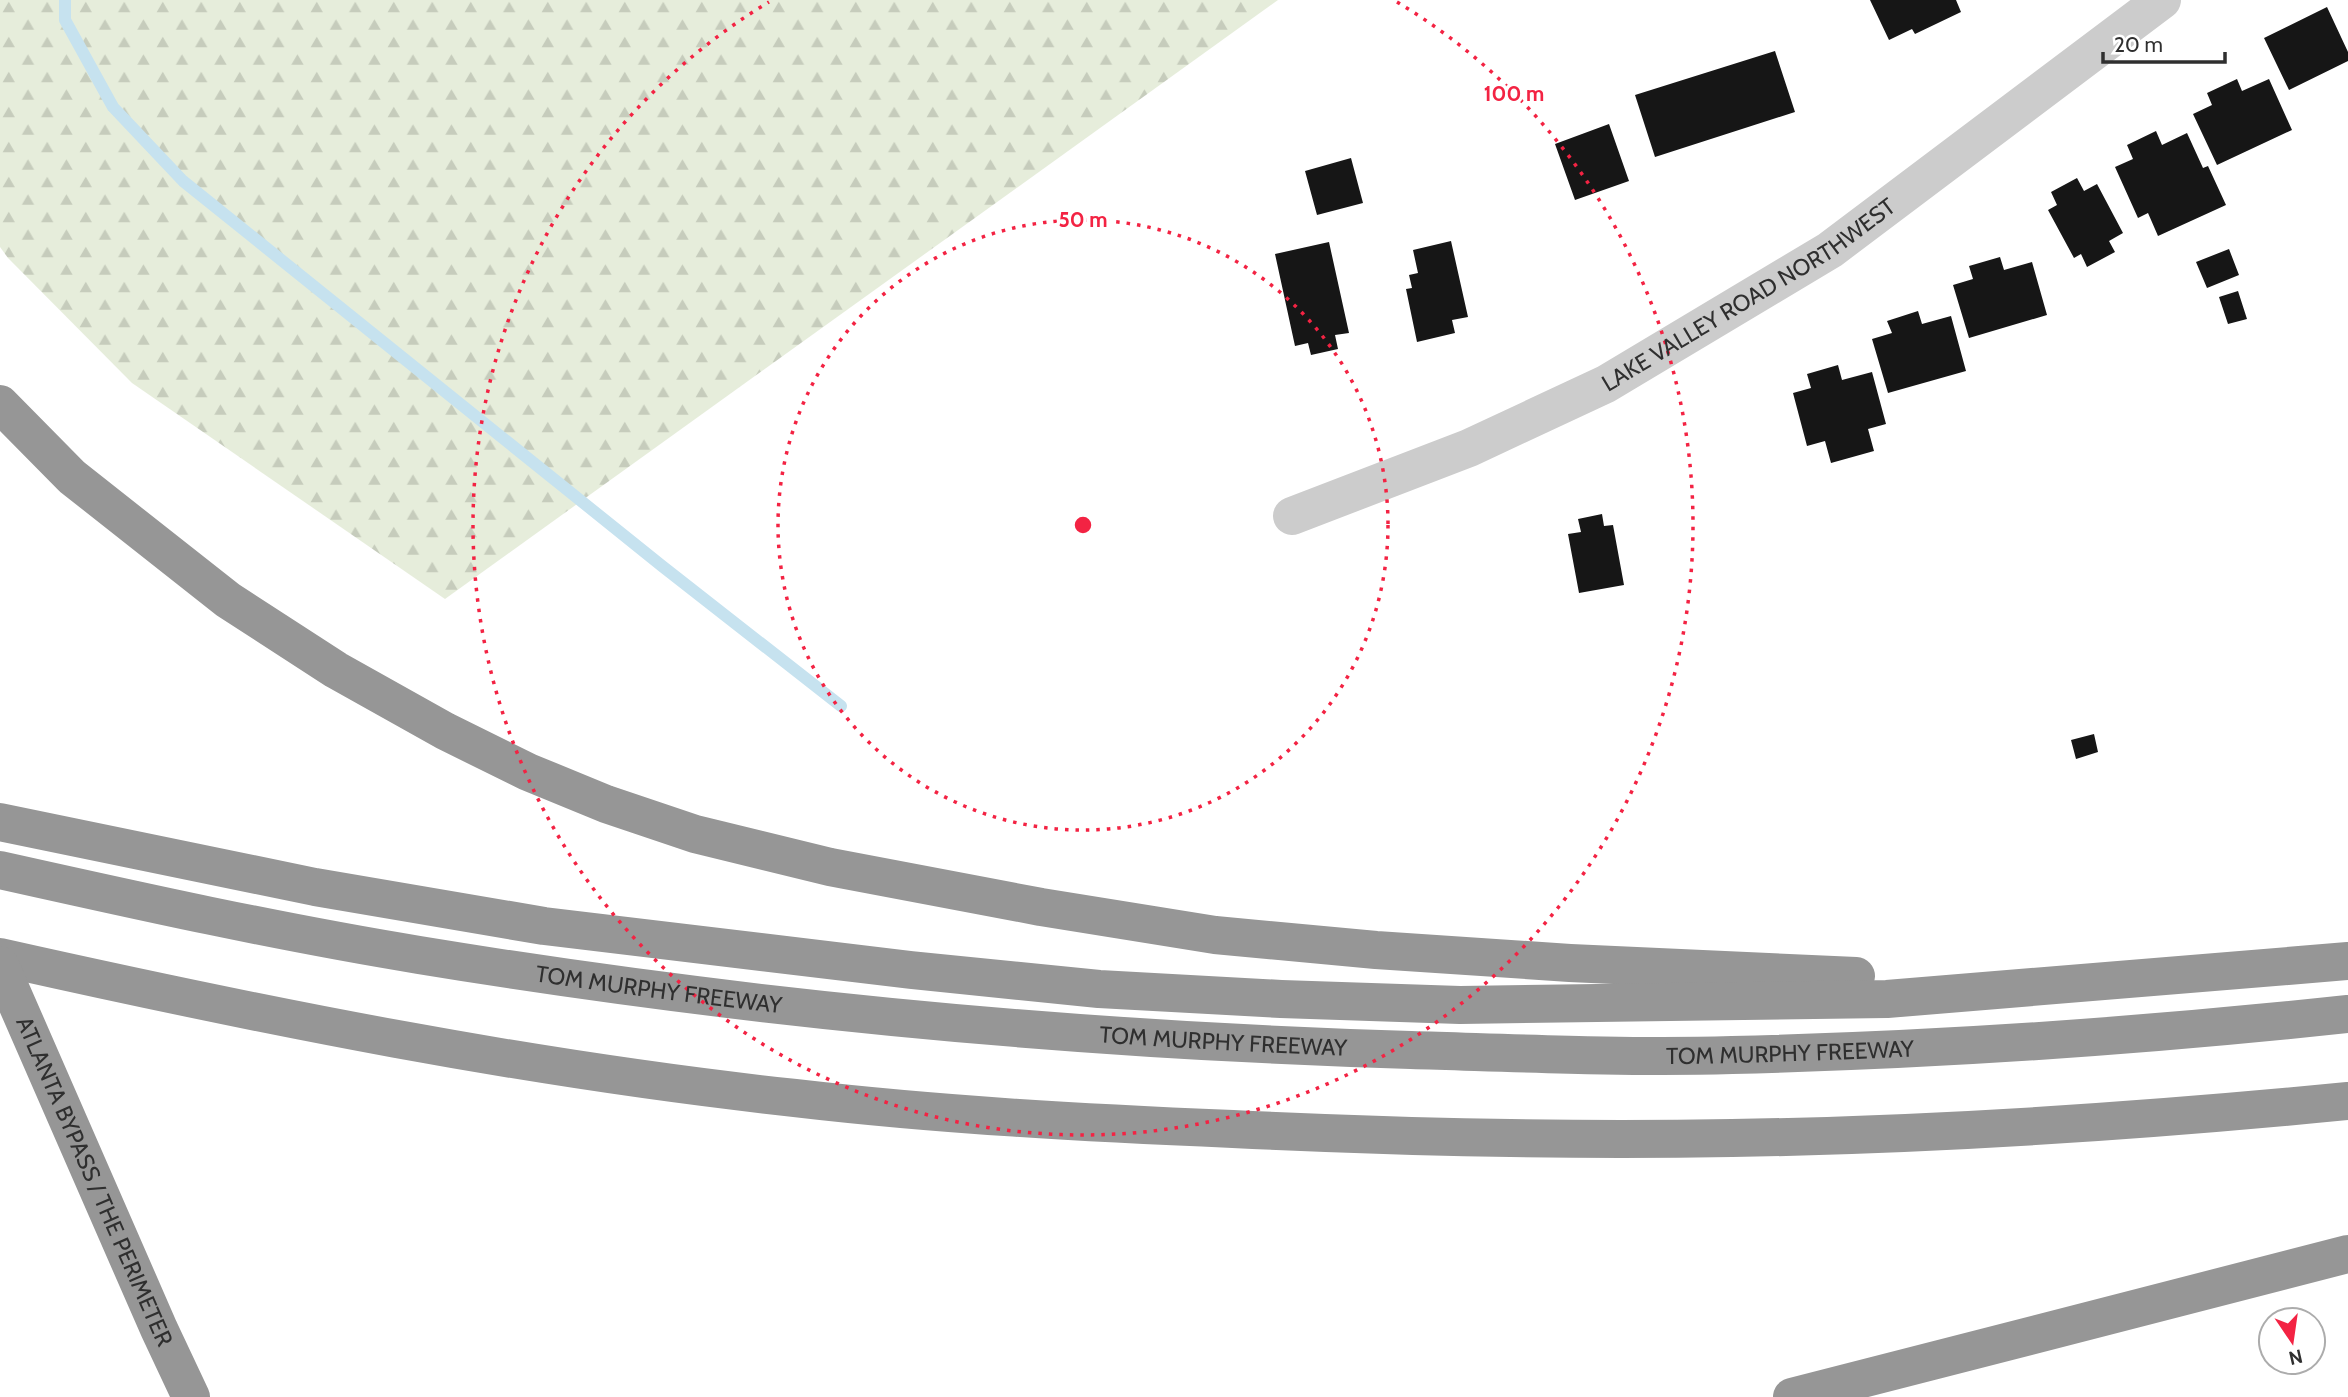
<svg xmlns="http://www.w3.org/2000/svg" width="2348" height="1397" font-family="Cabin,sans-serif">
	<defs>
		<pattern id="forest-firs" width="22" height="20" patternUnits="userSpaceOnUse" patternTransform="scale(1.75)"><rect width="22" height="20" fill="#e6eddb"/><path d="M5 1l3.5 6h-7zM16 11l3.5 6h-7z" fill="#c6ccbc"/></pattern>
	</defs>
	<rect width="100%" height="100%" fill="#fff"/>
	<path fill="url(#forest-firs)" d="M0,0h1278l-833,599 -313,-216 -124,-125 -8,-11z"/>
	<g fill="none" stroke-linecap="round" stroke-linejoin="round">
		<path stroke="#c6e2ef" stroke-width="12" d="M65,0v20l48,87 70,74 479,385 179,140"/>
	</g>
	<path fill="#161616" d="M1870,0h86l5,12 -46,22 -3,-5 -23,11z
		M2327,7l21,45v9l-59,29 -25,-52z
		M1775,51l20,61 -140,45 -20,-62z
		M2237,79l5,12 27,-12 23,51 -75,35 -24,-51 19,-9 -5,-12z
		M1609,124l20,57 -54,19 -20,-56z
		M2156,131l6,14 25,-12 16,35 5,-2 18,39 -68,31 -10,-23 -10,5 -23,-51 18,-8 -6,-14z
		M1351,158l12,45 -46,12 -12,-44z
		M2077,178l7,13 13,-7 26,49 -14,8 6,11 -28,15 -6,-13 -7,4 -26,-48 9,-5 -6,-13z
		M1451,241l17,76 -16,3 3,13 -38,9 -11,-53 6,-1 -3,-13 9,-2 -5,-23z
		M1329,242l20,91 -14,2 3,14 -27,6 -3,-12 -13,3 -20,-92z
		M2229,249l10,26 -32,13 -11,-26z
		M2000,257l4,13 28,-8 15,53 -78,23 -16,-53 20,-6 -4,-13z
		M2238,291l9,28 -19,5 -9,-27z
		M1918,311l4,13 29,-8 15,55 -78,22 -16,-54 20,-6 -5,-12z
		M1838,365l4,15 30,-8 14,52 -18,5 6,22 -43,12 -6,-22 -18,5 -14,-53 18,-5 -4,-14z
		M1602,514l2,12 9,-1 11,60 -45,8 -11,-59 13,-2 -3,-13z
		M2094,734l4,18 -22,7 -5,-19z"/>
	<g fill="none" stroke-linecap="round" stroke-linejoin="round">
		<path stroke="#ccc" stroke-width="38" id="s1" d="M1292,516l177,-68 137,-64 224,-134 332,-250"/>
		<g stroke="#969696" stroke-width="38">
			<path d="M0,404l72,73 156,123 108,70 109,61 83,41 78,32 89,30 135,33 211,40 174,28 161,15 194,13 286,13"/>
			<path d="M0,822l315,65 229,39 367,44 188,19 182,10 179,6 427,-6 461,-38"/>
			<path id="s2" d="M0,870c139,31 278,62 419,85 328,54 660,85 992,95 107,3 214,8 321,5 206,-5 411,-19 616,-41"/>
			<path d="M0,957c263,59 527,112 795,141 145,17 292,25 438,31 166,8 332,12 499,9 206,-3 411,-17 616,-37"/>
			<path id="s3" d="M0,965l159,364 32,68"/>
			<path d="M1792,1397l556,-143"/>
		</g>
	</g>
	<g fill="none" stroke="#f32343" stroke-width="3.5" stroke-dasharray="3.5 7">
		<circle cx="1083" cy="525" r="305"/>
		<path d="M1397 2A610 610 0 1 1 769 2"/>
	</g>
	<g text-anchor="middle" stroke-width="7" stroke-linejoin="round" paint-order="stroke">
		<g font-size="23" fill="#2f2f2f" stroke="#fff">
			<text dy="8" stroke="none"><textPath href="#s1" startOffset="509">LAKE VALLEY ROAD NORTHWEST</textPath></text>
			<text dy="8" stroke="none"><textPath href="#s2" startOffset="670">TOM MURPHY FREEWAY</textPath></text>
			<text dy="8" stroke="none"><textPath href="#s2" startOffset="1237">TOM MURPHY FREEWAY</textPath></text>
			<text dy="8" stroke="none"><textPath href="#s2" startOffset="1804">TOM MURPHY FREEWAY</textPath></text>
			<text dy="8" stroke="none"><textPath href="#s3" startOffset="236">ATLANTA BYPASS / THE PERIMETER</textPath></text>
		</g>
	</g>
	<circle cx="1083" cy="525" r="10" fill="#f32343" stroke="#fff" stroke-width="3.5"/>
	<g font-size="21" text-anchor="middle" font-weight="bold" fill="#f32343" stroke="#fff" stroke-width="7" stroke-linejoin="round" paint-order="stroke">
		<text x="1514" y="101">100 m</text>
		<text x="1083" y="227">50 m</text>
	</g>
	<g transform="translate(2292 1341) rotate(167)"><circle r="33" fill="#ffffff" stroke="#acacac" stroke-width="2"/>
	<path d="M0-5L12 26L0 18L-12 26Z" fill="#f32343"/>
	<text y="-10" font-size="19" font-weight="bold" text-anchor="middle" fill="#2f2f2f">N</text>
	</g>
	<path d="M2103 52v10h122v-10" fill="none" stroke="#2f2f2f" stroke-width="3.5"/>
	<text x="2114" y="52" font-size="21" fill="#2f2f2f" stroke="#ffffff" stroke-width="5" paint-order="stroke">20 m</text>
</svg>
